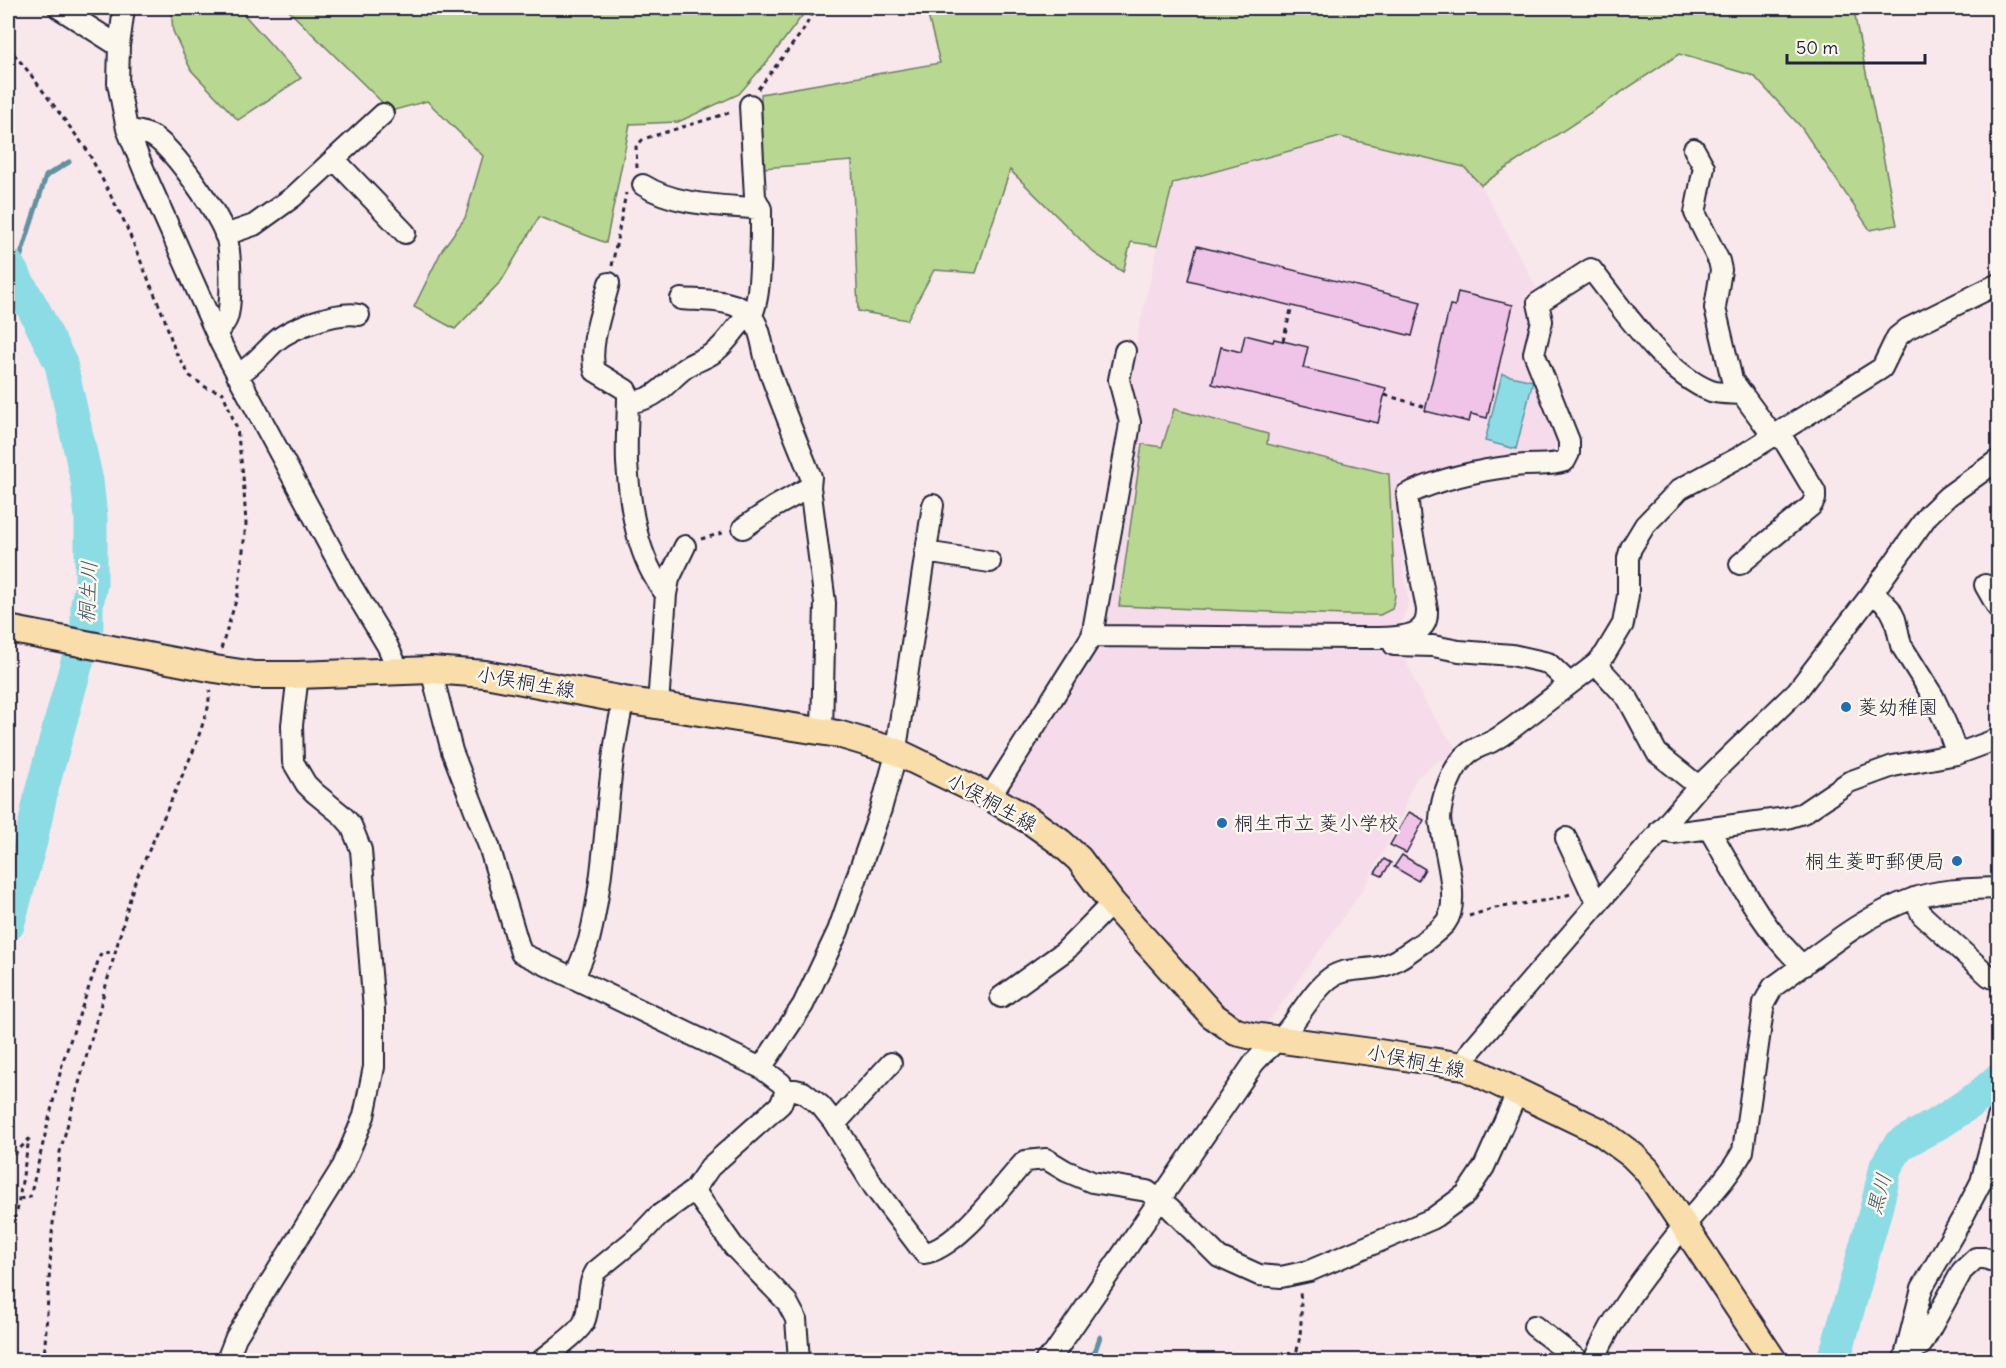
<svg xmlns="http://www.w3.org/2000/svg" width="2006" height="1368" font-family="Delius,'Klee One',sans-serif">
	<rect width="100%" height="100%" fill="#f8e7eb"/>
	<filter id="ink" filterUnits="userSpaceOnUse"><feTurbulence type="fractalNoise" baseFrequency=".0167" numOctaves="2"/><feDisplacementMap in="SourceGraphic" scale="12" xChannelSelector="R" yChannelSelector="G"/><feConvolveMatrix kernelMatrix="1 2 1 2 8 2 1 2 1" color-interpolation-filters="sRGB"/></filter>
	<g filter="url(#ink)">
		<path fill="#f6dcea" d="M1340,137l124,30 17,18 56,104 -11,6 8,22 25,119 -8,21 -133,26 -19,-2 4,82 5,39 -5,19 -21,11 -269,-4 -8,-3 -5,-13 35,-179 -4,-56 7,-45 35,-149z
			M1350,643l51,6 17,39 14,26 27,38 -7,9 -13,-1 -22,17 -9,19 -4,16 -42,79 -92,129 -5,4 -23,-4 -19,-13 -131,-146 -80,-60 -4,-11 77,-130 18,-14z"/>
		<path fill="#b8d790" stroke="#6d7c66" stroke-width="1.5" d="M171,8h73l-4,2 61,68 -63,42 -47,-50 -18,-39z
			M286,8h522l-37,49 -32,37 -61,28 -48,2 -24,119 -67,-26 -37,63 -47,49 -41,-22 28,-57 23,-32 18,-62 -56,-55 -36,10z
			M926,8h928l3,20 40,197 -27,5 -69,-103 -47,-51 -75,-22 -198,131 -17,-18 -124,-30 -167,46 -16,63 -26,-4 -8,30 -29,-19 -84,-83 -34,103 -42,-3 -27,50 -49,-9 -6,-150 -89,7 -2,-74 179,-31z
			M1174,409l94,25 -1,10 122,30 6,122 -3,13 -12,6h-35l-226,-9 23,-162 20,3z"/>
		<path fill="#8bdce5" stroke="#6192a1" stroke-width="1.5" d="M1502,374l31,7 -17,68 -31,-8z"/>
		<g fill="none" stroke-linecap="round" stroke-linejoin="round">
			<path stroke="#6192a1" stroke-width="5" d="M14,277l32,-101 23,-14
				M1092,1360l8,-23"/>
			<path stroke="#8bdce5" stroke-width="33" d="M8,265l25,43 28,56 26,117 4,37v66l-4,20v22l-45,163 -11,52 -23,84
				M1832,1360l6,-14 39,-141 9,-39 13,-21 45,-25 34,-23 20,-17"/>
		</g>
		<path fill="#f0c3e8" stroke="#22223b" stroke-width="1.5" d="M1197,246l224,56 -9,34 -224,-56z
			M1458,292l55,13 -26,113 -16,-4 -2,8 -44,-11 25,-106 5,1z
			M1245,335l28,7 1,-3 34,8 -5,21 83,20 -8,35 -166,-39 9,-37 20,5z
			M1409,812l15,8 -18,33 -16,-8z
			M1402,855l23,14 -7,12 -24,-14z
			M1384,859l7,4 -9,13 -7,-3z"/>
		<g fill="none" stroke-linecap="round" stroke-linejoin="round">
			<g stroke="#22223b" stroke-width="24">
				<path id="minor" d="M59,8l60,38
					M124,8l-5,38 -1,37 9,46 21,51 73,164 128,238 38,63 12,26
					M127,129c9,2 19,3 27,8 21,14 66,78 73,102 4,16 5,64 0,79 -2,6 -7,10 -11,15
					M1694,149l10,18 -9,46 24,48 2,9 -6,38 17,72 41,56
					M334,159l71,74
					M643,185c33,21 79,20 118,24
					M225,235l29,-10 39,-28 90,-83
					M609,283c-6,25 -21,63 -14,88l31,19 2,4c0,23 -2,46 -1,69 3,44 10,96 39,131
					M681,299c22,2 54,-1 70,17 11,12 11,34 16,48 13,38 29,75 44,113l-1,10 15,116 -3,128
					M237,375c15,-8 26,-22 39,-34 16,-14 62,-30 83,-26
					M628,402c29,-1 37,-19 57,-34 11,-8 22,-9 32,-18 10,-8 16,-19 24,-27 4,-4 9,-5 11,-9 10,-17 9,-82 9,-105l-6,-12 -5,-92
					M743,528l31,-21 36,-20
					M925,552l65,10
					M1740,564l71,-58 4,-7v-7l-36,-60
					M1985,585l13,23
					M1873,592l17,17 5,10 6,26 32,51 13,28 11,30
					M1092,636l265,2c17,0 55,2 65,-11 5,-5 5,-11 5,-18l-17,-88 -3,-27c34,-15 71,-24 108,-28 17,-3 34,1 50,-5l4,-8v-12l-35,-88 8,-32 -4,-18 53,-34c31,39 73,104 120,122 9,3 22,2 32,3
					M1394,645l39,1 26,5 53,4 36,8 22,21
					M1596,664l32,35 29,54 35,28 8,4
					M431,670l21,81 37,95 32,107 240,115 20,15 5,7
					M658,705l8,-111 3,-15 16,-33
					M990,797l102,-161 37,-206 1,-8 -11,-42 6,-29
					M1709,829c28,48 53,100 94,137
					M1660,830l13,3 114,-15 16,-5 46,-31 44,-16 64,-12 41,-15
					M1566,838l26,56 7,7
					M1914,898l8,17 67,61 9,4
					M574,978c5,-12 11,-25 15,-38 20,-79 15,-161 35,-240
					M1001,997l64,-46 47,-48
					M1463,1066l9,-17 228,-264 97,-94 76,-99 55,-77 20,-19 50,-36
					M761,1068l42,-63 35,-74 43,-122 13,-47 39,-257
					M786,1090h9l8,2 18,14 12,15 41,66 50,66c32,-3 79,-68 101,-92l21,-2 20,12 26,11 55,9 23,17 49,49 40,18 22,2 28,-6 123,-52 34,-25 18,-27 34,-76
					M835,1124l56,-61
					M694,1190l40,57 53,55 9,17 3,41
					M1534,1326l44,34
					M1905,1357l17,-13 40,-73 14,-13h9l13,5
					M227,1360l9,-23 107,-171 21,-50 10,-49v-57l-13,-160 -10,-25 -9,-10 -27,-22 -9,-9 -13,-22 -1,-37 6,-50
					M542,1360c10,-9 36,-26 42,-38 7,-16 2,-36 12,-51l43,-35 19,-20 36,-26 16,-23 71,-63 5,-14
					M1046,1360l7,-5 201,-292c11,-13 25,-22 35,-35 13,-16 24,-37 41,-50 14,-11 36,-7 53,-12 14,-4 27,-15 39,-23 8,-6 18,-13 24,-21 16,-21 -4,-77 -6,-103 1,-21 12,-54 30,-67 7,-5 14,-7 21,-10 9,-5 16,-10 24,-16l81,-62 9,-10 18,-30 5,-29v-37l3,-10 14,-23 35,-36 58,-31 144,-90 15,-31 10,-8 91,-45
					M1594,1360c21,-49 56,-92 89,-133 21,-25 44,-47 60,-76l21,-148 9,-16c44,-31 87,-70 139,-88 27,-10 58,-10 86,-11
					M1904,1360l18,-72 41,-71 18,-35 17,-64"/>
			</g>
			<g stroke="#22223b" stroke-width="30">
				<path id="major" d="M8,629l207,40 39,6h44l133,-5 54,4 139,26 214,34 57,17 95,46 42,25 28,20 19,17 33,44 100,112 24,17 17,4 126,17 84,13 138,66 31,23 15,15 126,190"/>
			</g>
			<path stroke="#22223b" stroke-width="3" stroke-dasharray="4.5 4.5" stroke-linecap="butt" d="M8,47l20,24 59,79 37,71 40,96 11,34 15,25 17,12 17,5
				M758,89l44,-57 14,-24
				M637,168l-1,-21 7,-8 89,-27
				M612,266l14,-73
				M1283,341l9,-35
				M1385,395l41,12
				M701,539l25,-7
				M221,649l17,-55 8,-70 -3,-49 -6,-46 -14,-36
				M1469,916l26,-8 53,-8 23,-6
				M8,1161l21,-22 -12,73 -9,20
				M19,1199l11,-2 33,-136 38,-108 14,-1
				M8,1258c5,27 6,41 0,69
				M44,1360l8,-126 8,-82 74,-268 61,-137 13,-39 2,-18
				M1294,1360c8,-23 8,-44 6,-69"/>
			<use href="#minor" stroke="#fbf7ec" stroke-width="20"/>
			<use href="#major" stroke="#f9deab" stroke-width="26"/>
		</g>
	</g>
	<g fill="#1f6fb2" stroke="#fbf7ec" stroke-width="2">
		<circle cx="1846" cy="707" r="6"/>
		<circle cx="1222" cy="823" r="6"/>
		<circle cx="1957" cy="861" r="6"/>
	</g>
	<g text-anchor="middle" stroke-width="5" stroke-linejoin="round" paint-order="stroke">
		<g font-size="20" fill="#22223b" stroke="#fbf7ec">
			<text transform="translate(526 682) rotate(10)" y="7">小俣桐生線</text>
			<text transform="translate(992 802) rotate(29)" y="7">小俣桐生線</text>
			<text transform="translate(1416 1061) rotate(11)" y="7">小俣桐生線</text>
		</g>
		<g font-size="20" fill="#22223b" stroke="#fbf7ec" text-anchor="start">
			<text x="1858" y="714">菱幼稚園</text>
			<text x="1234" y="830">桐生市立 菱小学校</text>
			<text x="1945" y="868" text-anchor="end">桐生菱町郵便局</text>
		</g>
		<g font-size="21" font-style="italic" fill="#425a6e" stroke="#fbf7ec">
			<text transform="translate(88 592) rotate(-87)" y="7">桐生川</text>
			<text transform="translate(1879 1194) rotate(-74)" y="7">黒川</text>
		</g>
	</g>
	<rect width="2006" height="1368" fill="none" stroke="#fbf7ec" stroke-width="30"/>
	<rect x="15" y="15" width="1976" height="1338" fill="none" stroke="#22223b" stroke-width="2" filter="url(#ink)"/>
	<path d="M1787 54v9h138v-9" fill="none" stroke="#22223b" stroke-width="3"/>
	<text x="1796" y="54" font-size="18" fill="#22223b" stroke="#fbf7ec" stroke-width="4.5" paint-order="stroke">50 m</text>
</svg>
